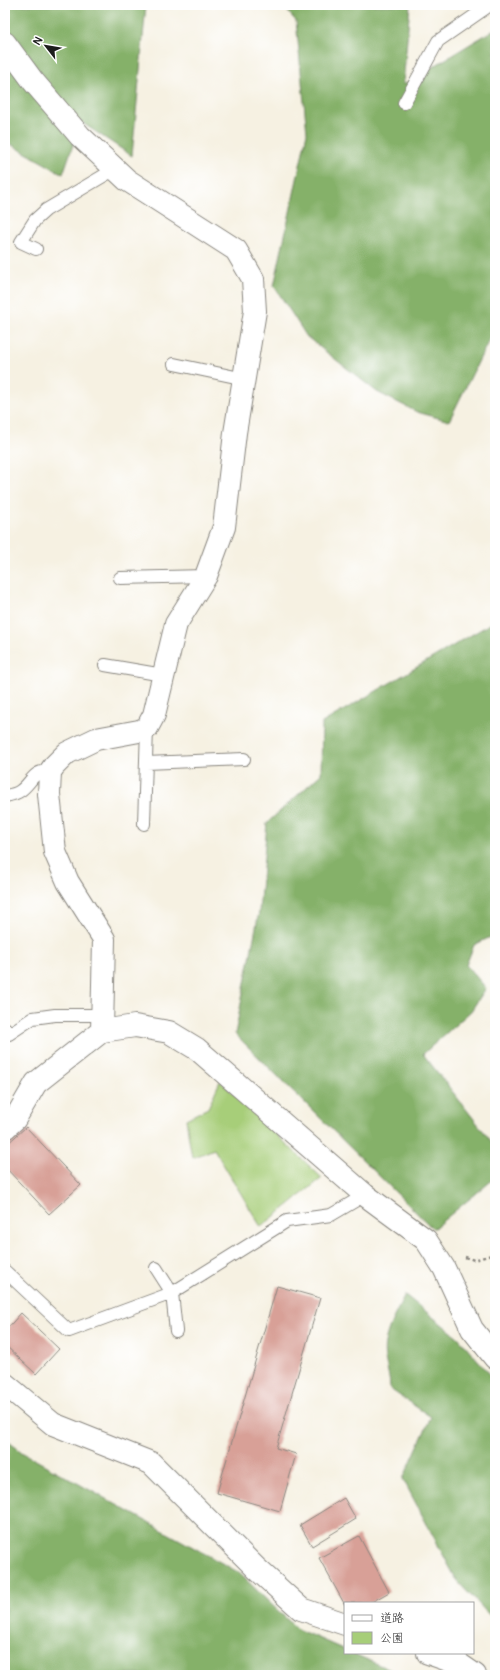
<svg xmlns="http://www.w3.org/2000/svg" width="500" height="1680" font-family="Pangolin,'Klee One',sans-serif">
	<rect width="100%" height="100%" fill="#fff"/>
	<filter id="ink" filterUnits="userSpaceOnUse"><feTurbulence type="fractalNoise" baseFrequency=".025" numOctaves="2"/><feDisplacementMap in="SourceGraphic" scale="8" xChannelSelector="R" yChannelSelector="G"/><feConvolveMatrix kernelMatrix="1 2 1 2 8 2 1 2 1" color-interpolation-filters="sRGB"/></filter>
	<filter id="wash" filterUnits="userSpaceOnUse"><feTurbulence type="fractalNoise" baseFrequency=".012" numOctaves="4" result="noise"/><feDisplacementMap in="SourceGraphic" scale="16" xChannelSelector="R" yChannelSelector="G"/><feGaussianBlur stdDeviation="0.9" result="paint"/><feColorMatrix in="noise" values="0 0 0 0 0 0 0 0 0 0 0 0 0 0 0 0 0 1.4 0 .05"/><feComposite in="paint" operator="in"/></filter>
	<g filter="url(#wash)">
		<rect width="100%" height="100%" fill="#f6f1e2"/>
		<path fill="#a7ce79" stroke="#62754a" d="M220,1081l102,97 -61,49 -47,-78 -22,9 -6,-39 22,-11z"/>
		<path fill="#85b169" stroke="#506642" d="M5,5h141l-14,151 -51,-34 -18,52 -58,-33z
			M282,5h128l-7,80 92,-56v299l-46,93 -32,-9 -40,-20 -70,-55 -33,-51 33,-153 -11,-112z
			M495,621v314l-21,10 -8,20 20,23 -15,23 -48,43 72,92v32l-62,51 -198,-195 24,-122 8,-89 54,-49 1,-51z
			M405,1295l53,42 37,43v241l-38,-40 -54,-102 28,-62 -41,-28c0,-11 -3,-20 -5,-31 -4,-22 11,-44 20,-63z
			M5,1439l18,14 215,119 59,57 48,21v3h7l50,22h-397z"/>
		<g id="blocks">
			<path fill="#d8a097" d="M26,1127l55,58 -32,29 -44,-47v-21z
				M277,1286l43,12 -44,150 20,6 -16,57 -63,-18z
				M21,1313l38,36 -23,25 -31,-29v-14z
				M344,1498l12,21 -44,27 -12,-21z
				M359,1536l30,56 -19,11h-25v2l-26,-47z"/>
		</g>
	</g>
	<g filter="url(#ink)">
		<use href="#blocks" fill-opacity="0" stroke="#89867f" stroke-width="1"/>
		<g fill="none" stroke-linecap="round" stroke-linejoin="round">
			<g stroke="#89867f" stroke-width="14">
				<path id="lane" d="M404,103l34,-62 52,-36
					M36,249l-15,-7 14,-22 11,-10 69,-41
					M174,364l71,15
					M120,578l86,-2
					M105,665l58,10
					M146,763l98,-4
					M5,796c5,-1 11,-2 15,-5 12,-8 13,-22 30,-19
					M144,824l3,-96
					M5,1028l4,6 24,-16 22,-3h48
					M156,1268l16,25 4,38
					M5,1271l64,60 103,-38 115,-72 44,-6 34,-20"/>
			</g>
			<g stroke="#89867f" stroke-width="24">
				<path id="street" d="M5,43l28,38 47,55 47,44 109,70 17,29 2,32 -20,122 -11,94 -18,49 -30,48 -22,91 -7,13 -8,3 -43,8 -29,14 -13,13 -4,6 -1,22 6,58 13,30 36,57 -2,92
					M5,1128l10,-9 21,-36 66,-52 33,-5 34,6 28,17 168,146 61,45 18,28 28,61 23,29
					M5,1384l48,40 98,39 106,106 44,40 44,15
					M428,1653l31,11 16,11"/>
			</g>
			<path stroke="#89867f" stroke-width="2.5" stroke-dasharray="3 3" stroke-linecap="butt" d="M465,1257l9,3 21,-6"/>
			<use href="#lane" stroke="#fff" stroke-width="12"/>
			<use href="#street" stroke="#fff" stroke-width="22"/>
		</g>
	</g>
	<rect width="500" height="1680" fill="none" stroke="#fff" stroke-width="20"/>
	<rect x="344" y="1602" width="130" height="52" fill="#ffffff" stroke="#a4a4a4"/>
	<rect x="352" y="1615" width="20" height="6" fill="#ffffff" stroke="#a4a4a4"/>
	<text x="380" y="1622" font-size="12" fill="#1c1c1c">道路</text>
	<rect x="352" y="1632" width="20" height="12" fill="#a7ce79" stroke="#a4a4a4"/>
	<text x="380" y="1642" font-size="12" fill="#1c1c1c">公園</text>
	<g transform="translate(46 46) rotate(301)" stroke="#ffffff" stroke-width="3" paint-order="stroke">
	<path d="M0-3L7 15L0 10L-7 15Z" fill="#1c1c1c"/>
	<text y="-6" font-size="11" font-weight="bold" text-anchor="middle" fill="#1c1c1c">N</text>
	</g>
</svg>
